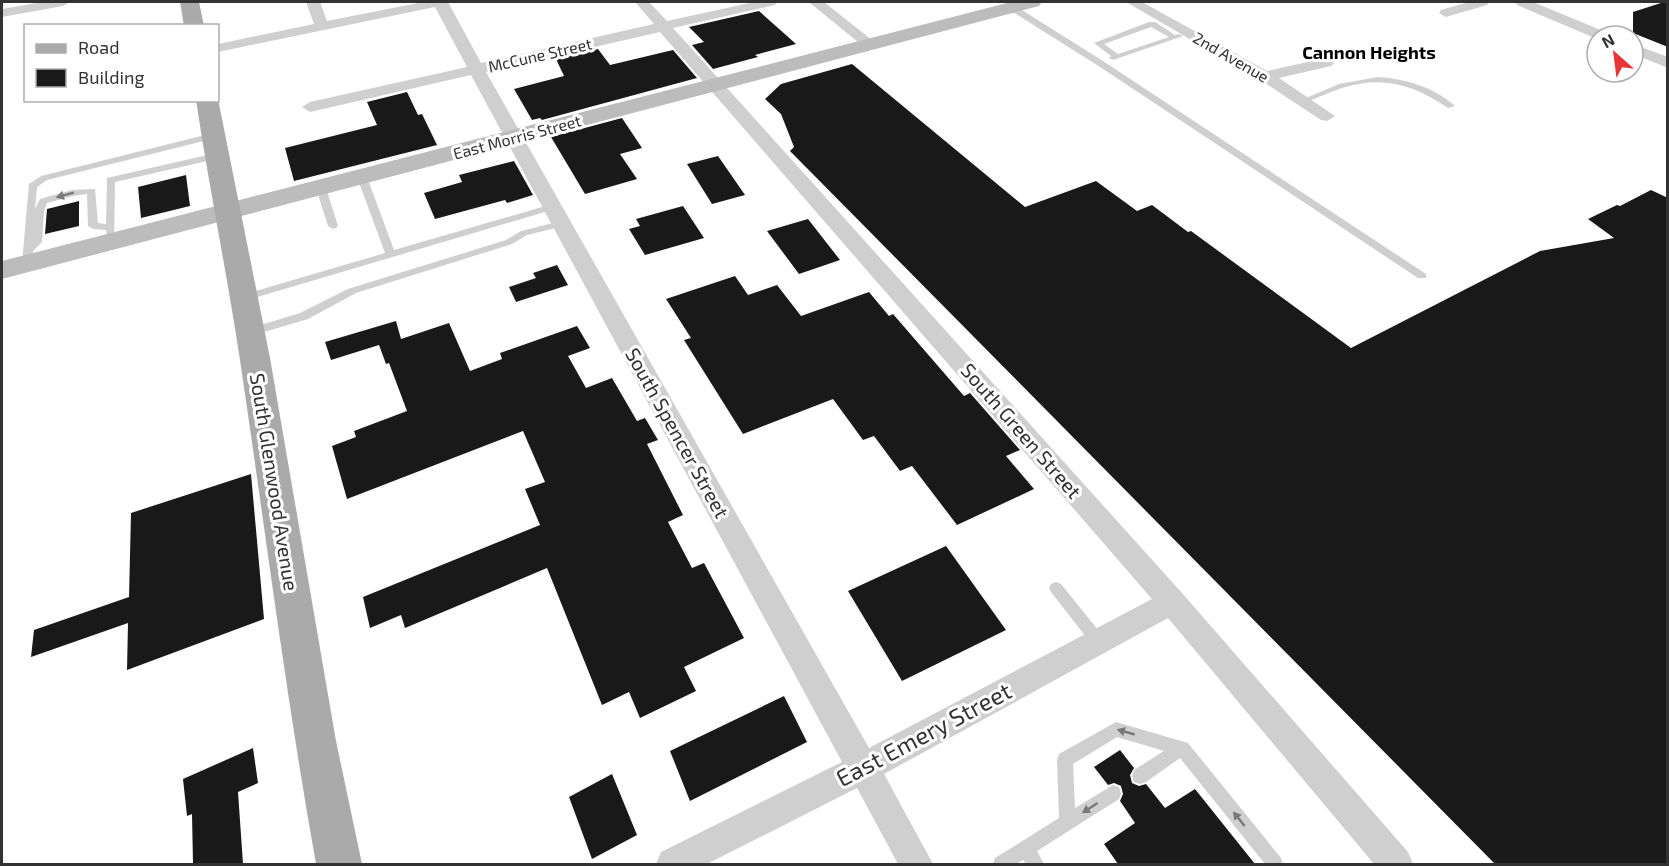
<svg xmlns="http://www.w3.org/2000/svg" width="1669" height="866" font-family="'Exo 2',sans-serif">
	<rect width="100%" height="100%" fill="#fff"/>
	<path fill="#191919" d="M1664,2h4v45l-35,-14v-21z
		M759,11l37,33 -41,11 3,2 -45,12 -21,-24 12,-3 -15,-15z
		M598,49l12,16 63,-15 24,28 -155,42 -2,-2 -8,2 -18,-31 50,-13 -8,-17z
		M852,64l173,143 71,-26 41,30 15,-6 36,27 3,-1 160,117 189,-97 74,-13 -26,-19 29,-14 3,1 31,-16 17,8v666h-173l-705,-713 4,-4 -13,-33 -16,-15 16,-15z
		M407,92l11,23 4,-1 15,31 -143,36 -9,-33 92,-23 -10,-23z
		M622,118l20,30 -22,6 17,25 -52,15 -34,-57z
		M718,156l27,39 -33,9 -25,-40z
		M514,161l19,34 -26,8 -2,-3 -70,19 -11,-26 38,-11 -3,-7z
		M186,175l4,31 -49,12 -3,-31z
		M79,201v25l-34,8 2,-25z
		M683,206l21,32 -59,17 -16,-26 11,-3 -4,-7z
		M808,219l32,41 -41,14 -32,-43z
		M557,265l11,20 -52,17 -7,-15 27,-9 -3,-5z
		M735,276l13,19 29,-10 24,31 68,-24 20,24 4,-2 71,82 6,-3 50,57 -14,6 28,33 -77,36 -45,-59 -12,5 -26,-35 -11,4 -30,-41 -90,35 -59,-94 7,-2 -25,-39z
		M396,321l5,18 48,-16 21,48 32,-12 -2,-6 77,-27 13,22 -22,8 18,32 26,-10 25,43 8,-3 13,22 -11,4 36,71 -15,7 24,46 12,-5 40,75 -60,29 12,24 -56,27 -11,-26 -27,13 -55,-137 -142,60 -4,-13 -31,13 -7,-31 177,-72 -15,-36 20,-7 -22,-51 -176,68 -15,-53 24,-9 -2,-6 53,-20 -18,-48 -3,1 -7,-19 -48,15 -6,-18z
		M251,474l13,145 -137,51 1,-47 -97,34 3,-27 95,-33 2,-84z
		M946,546l60,84 -104,51 -54,-90z
		M784,696l23,46 -117,59 -20,-50z
		M253,748l5,35 -20,9 5,72h-50l-1,-50 -5,2 -4,-37z
		M1120,750l14,18 -4,7 2,8 7,3 7,-2 19,24 30,-19 60,75h-137l-14,-20 31,-21 -15,-22 3,-7 -2,-8 -7,-3 -6,2 -14,-18z
		M612,774l25,61 -45,24 -23,-62z"/>
	<g fill="none" stroke-linecap="round" stroke-linejoin="round">
		<path fill="#cfcfcf" fill-rule="evenodd" d="M1008,5h6l89,56 323,213v4h-8l-321,-213 -89,-56z
			M1149,22h6l20,13 4,-1 4,2 -70,24 -4,-2 2,-2 -17,-13zM1151,27l18,10 -51,17 -14,-10z
			M1378,77c28,2 56,10 77,29l-7,2c-34,-23 -65,-33 -106,-20 -13,4 -26,11 -39,15l-4,-2 40,-17z
			M213,133l3,1v4l-169,42 -10,7 -2,22 5,-10 32,-9 23,-1 3,34 8,1 1,-46 109,-25 4,3 -4,3 -101,23 -1,62h-6l-2,-14 -13,-1 -5,-3 -1,-32 -14,2 -26,7 -3,8 -2,31 -9,9 -2,14h-8l-1,-2 7,-79 12,-8z
			M362,174l5,3 27,73 155,-45 3,-1 5,3 -2,2 -308,91h-8l-1,-2 1,-2 146,-43 -28,-76z
			M321,185l5,3 12,38 -2,2 -3,1 -5,-3 -12,-38z
			M561,221l5,3 -2,2 -37,9 -15,9 -156,49 -48,26 -57,17 -5,-4 1,-3 53,-16 48,-24 158,-49 15,-9z
			M1056,582l5,2 42,52 2,5 -2,5 -5,2 -5,-2 -42,-54 -2,-4 2,-4z
			M1116,722l72,21 93,115 2,6h-18l-85,-106 -34,24 -6,2 -6,-2 -2,-6 2,-6 30,-19 -47,-14 -44,27 2,44 38,-23 6,2 2,6 -2,6 -82,52 7,13h-18l-3,-4 -7,4h-23l2,-6 64,-40 -2,-58 2,-6z"/>
		<path fill="#cfcfcf" fill-rule="evenodd" d="M42,2h28l-7,4 -61,11v-8z
			M306,2h14l7,19 96,-19h25l33,61 173,-39 -19,-22h14l18,19 87,-19h23l-2,3 -102,23 509,565 226,259 5,12h-39l-206,-246 -284,156 49,90h-35l-41,-76 -150,76h-51l5,-12 181,-90 -371,-687 -161,37 -8,-5 8,-5 157,-35 -32,-60 -217,45v-8l96,-20zM660,32l492,567 -283,149 -383,-676z
			M809,2h15l53,42 -8,5 -5,-2z
			M1126,2h16l125,69 59,-13 5,2 3,3 -3,3 -52,12 56,38 -8,5 -6,-1 -62,-41z
			M1469,2h20l-2,3 -41,12 -7,-4 2,-3z
			M1515,2h18l75,31 2,3h-13v3l-80,-34z
			M1633,44l35,13v11l-35,-14z"/>
		<path fill="#bcbcbc" fill-rule="evenodd" d="M1011,2h31l-3,4 -1037,273v-18z"/>
		<path fill="#aaa" fill-rule="evenodd" d="M180,2h19l5,24h-20z
			M218,99l52,259 66,383 26,123h-46c-30,-167 -51,-336 -76,-504 -13,-86 -31,-173 -44,-260z"/>
	</g>
	<defs><path id="oneway-solid" d="M-6-.8H1V-3.2L6.5 0L1 3.2V.8H-6Z" transform="scale(1.5)"/></defs>
	<g fill="#797979">
		<use href="#oneway-solid" transform="translate(65 195) rotate(165)"/>
		<use href="#oneway-solid" transform="translate(1126 732) rotate(-164)"/>
		<use href="#oneway-solid" transform="translate(1090 808) rotate(147)"/>
		<use href="#oneway-solid" transform="translate(1239 819) rotate(-129)"/>
	</g>
	<g text-anchor="middle" stroke-width="6" stroke-linejoin="round" paint-order="stroke">
		<g font-size="16" fill="#323232" stroke="#fff">
			<text transform="translate(540 55) rotate(-13)" y="6">McCune Street</text>
			<text transform="translate(1231 57) rotate(30)" y="6">2nd Avenue</text>
			<text transform="translate(517 137) rotate(-15)" y="6">East Morris Street</text>
		</g>
		<g font-size="18" font-weight="bold" fill="#000" stroke="#fff">
			<text x="1369" y="59">Cannon Heights</text>
		</g>
		<g font-size="20" fill="#323232" stroke="#fff">
			<text transform="translate(1021 431) rotate(49)" y="7">South Green Street</text>
			<text transform="translate(677 433) rotate(61)" y="7">South Spencer Street</text>
			<text transform="translate(274 482) rotate(81)" y="7">South Glenwood Avenue</text>
		</g>
		<g font-size="24" fill="#323232" stroke="#fff">
			<text transform="translate(924 735) rotate(-28)" y="8">East Emery Street</text>
		</g>
	</g>
	<rect width="1669" height="866" fill="none" stroke="#323232" stroke-width="6"/>
	<rect x="24" y="24" width="195" height="78" fill="#ffffff" stroke="#adadad" stroke-width="1.5"/>
	<rect x="36" y="44" width="30" height="9" fill="#aaaaaa" stroke="#adadad" stroke-width="1.5"/>
	<text x="78" y="54" font-size="18" fill="#323232">Road</text>
	<rect x="36" y="69" width="30" height="18" fill="#191919" stroke="#adadad" stroke-width="1.5"/>
	<text x="78" y="84" font-size="18" fill="#323232">Building</text>
	<g transform="translate(1615 54) rotate(332)"><circle r="28" fill="#ffffff" stroke="#adadad" stroke-width="1.5"/>
	<path d="M0-4.5L10 22L0 15L-10 22Z" fill="#e8353a"/>
	<text y="-9" font-size="16" font-weight="bold" text-anchor="middle" fill="#323232">N</text>
	</g>
</svg>
